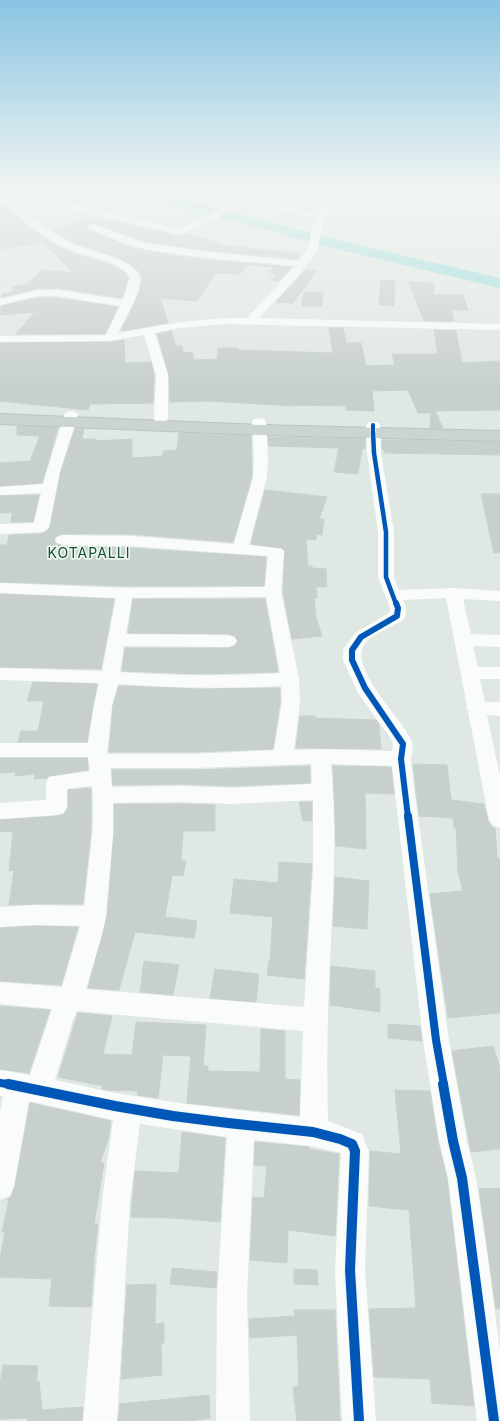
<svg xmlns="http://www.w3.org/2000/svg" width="500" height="1421" font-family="Inter,sans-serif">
	<rect width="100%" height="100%" fill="#e0e8e3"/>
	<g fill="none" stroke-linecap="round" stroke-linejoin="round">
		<path fill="#9adbdb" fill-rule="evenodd" d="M92,189h32l49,8 172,45 155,36v10l-163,-39 -165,-44 -73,-12 -5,-1z"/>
	</g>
	<path fill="#c8d0cc" stroke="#c8d1cc" d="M43,194l45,9 -5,2z
		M0,204l11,6 15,15 32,21 18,8 36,11 13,8 3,5 -6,20 -64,-10 -21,1 -35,8v-3l13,-2 -4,-5 17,-3 13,-14 33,3 -31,-30 -43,6z
		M91,217l17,5 3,-2 68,16 7,-2 37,10 -2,1 81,9 -4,5 -87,-8 -66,-9 -53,-19 -5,4 2,3 34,14 21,6 56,9 92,8 -13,14 -7,-1 4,-6 -6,-1 4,-6 -26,-2 -8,9 -24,-1 -19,28 -37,-3 8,25 -47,8 19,-41 2,-13 -5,-7 -16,-11 -47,-16 -21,-12z
		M305,270l11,1 -23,32 -17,-1z
		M381,280l14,1 -1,25 -15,-1z
		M409,282l24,1 1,12h29l5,15h-16l2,11h-30z
		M304,292l19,1 -1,13h-20z
		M37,298h21l60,9 -13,27h-89l19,-22 -34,3v-9z
		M329,328h14l3,15h15l5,23 29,-1 -3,-11h46l-4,-24 22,1 6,32 38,-2v49l-65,1 8,17h-13l1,-15h-13l-10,-23 -36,1 2,20 -28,-1v-4l-53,-1v1l-85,-5 -38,1 -1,-27 -12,-41 14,-3 5,15h6l1,7 9,-1 2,8 23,-1 1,-11h19v2l96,3z
		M124,340l1,23 26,-1 3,13 -1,28 -61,1h-2l-2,6 -88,-9v-58l110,-1z
		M17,426l41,2 -16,55 -42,3v-23l30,-2 10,-25 -23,-1z
		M75,429h9l-2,10h13l-1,2 38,-2v19l31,-2v-5l14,-1 2,-17 72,3 1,41 -19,65 -103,-8h-67l-7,2 -2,5 3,3 6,2 67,2 136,9 -2,29h-139l-125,-4v-37h7l2,-10 32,-1 6,-3 3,-4 11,-56z
		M268,437l97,2v10h-3l-4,25 -24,-2 5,-24 -70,-2z
		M382,440l118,2v13l-116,-2v-4h-2z
		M265,490l62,7 -8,22h5l-2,16 -5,-1 -1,6 -10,-1 2,27h4v2l14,1 1,18h-11l1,11h-3l2,19 6,19 -30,3 -9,-47 2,-41 -3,-3 -31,-4z
		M481,494h19v58l-6,1z
		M39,495l-6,27h-22l1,-10 -12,1v-17z
		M0,594l114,5 -13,70 -101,-2z
		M133,599h132l13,73 -78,2 -78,-3 3,-23h103l7,-2 3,-5 -3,-5 -7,-2 -100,-1z
		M33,682l64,2 -10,58h-69l3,-11h17l6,-30h-17z
		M119,686l80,3 81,-1v14l-7,47 -80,3h-84l4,-47z
		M300,716h15v2l61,2 3,4 2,25 -85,-1z
		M0,758h87l1,12 -39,6 -2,2 -13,1 1,-5 -20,2v-4l-15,1z
		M413,764l34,1 4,35 33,4 4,17 4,6 3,1 2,30h3v155l-52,5 -18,-124 33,-3 -5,-19 -2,-44h-2l-1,-10 -34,-2z
		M310,766v17l-79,3 -48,-2 -70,1 -1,-15h81z
		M333,766l58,1 3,27 -29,-1 1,56 -30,-3z
		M91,788v43l-8,73h-49l-25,1 5,-35 -5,1 4,-40 -13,1v-12l57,-4 7,-2 4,-7v-17z
		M299,802h13v19h-9z
		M114,804h69l32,1v26h-32l-2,30h5l-3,15 -11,-1 -7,42 32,4 -3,17 -59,-6 -16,58 -31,-2 19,-72 7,-82z
		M279,862l33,2 -8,115 -37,-4 2,-15h1l3,-43 -43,-4 4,-34 44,4z
		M335,877l34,4 -2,48 -34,-3z
		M34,926l44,1 -17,58 -61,-4v-53z
		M144,961l35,4 -6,30 -33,-3z
		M331,966l44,5v17l5,1v23l-50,-7z
		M215,969l44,5 -3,28 -46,-4z
		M0,1006l50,4 -21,63 -29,-4z
		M78,1013l34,3 -9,38 29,1 4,-33 70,3 -3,41h5v5l52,1 1,-43 24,2v48l15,1 -1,35 -112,-12 4,-47 -28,-1 -5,43 -21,-3 1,-4 -31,-1 -5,-1 1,-3 -45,-9z
		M388,1024l32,2 2,15 -34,-3z
		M493,1046l7,22v81l-29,3 -19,-101z
		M395,1090l35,1 8,50 9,37 27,228 -42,-3 -2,-24 -56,-2 -5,-68 47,-1 -7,-98 -40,-4 1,-55 31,3z
		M30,1103l81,18 -3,19 -8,22 4,1 -10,61h4l-4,35 -3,48 -42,-1 3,-27 -52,-2v-18l5,-27h-3l7,-32h-3l5,-3 4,-11z
		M182,1132l43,6 -5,84 -45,-4 -44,-1 4,-46 44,2z
		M255,1142l54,5v2l30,5 -4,82 -47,-6 -1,33 -37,-3 3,-63 11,1 3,-32 -13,-1z
		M500,1188v120l-4,1 -17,-120z
		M172,1268l45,4 -1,16 -46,-4z
		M294,1269l23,1 1,15 -24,-1z
		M156,1284l-1,40 9,-1v20h-3l1,32 -41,4 6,-94z
		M294,1310h41l5,111h-43l-4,-34 6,-1 -2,-51 -47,3 -1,-19 46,-3z
		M3,1365l35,1 -2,15h3l3,29 41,-3 -1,14h-54l-1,-3 -27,1v-34z
		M209,1395l1,23 -22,3h-70l2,-17z"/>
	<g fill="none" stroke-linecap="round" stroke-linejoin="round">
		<g stroke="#bac5bf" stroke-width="2">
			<path id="primary" d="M0,414l260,11 240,6v10l-240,-6 -260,-11z"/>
		</g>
		<path fill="#fafcfb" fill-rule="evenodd" d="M182,189h17l86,16 32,9 9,-17 1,-8h8l-1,8 -9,20 -8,33 -19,27 -39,41 241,6v6l-275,-6 -46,4 -24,5 13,42v44l-2,3h-10l-2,-3 2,-44 -12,-40 -34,6 -110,1v-6l106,-1 14,-29 -62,-10h-21l-37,9v-6l37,-9h21l65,10 7,-22c-7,-17 -44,-21 -60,-28 -15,-6 -29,-16 -41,-26 -10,-8 -17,-18 -29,-22v-6c15,4 23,14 35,24 11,9 25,18 38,24 17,8 61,14 67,33 3,13 -16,44 -22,56 43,-8 85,-16 129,-15l48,-52c-50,-5 -101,-8 -151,-17 -19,-4 -37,-13 -54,-20l-2,-2 5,-3 3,1 49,18 66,9 88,9 8,-11 8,-32 -70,-15 -37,20 -29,12 -117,-28 -30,-9 -1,-2 4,-3 32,10 111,26 24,-10 33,-18 -49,-9z
			M71,411l5,1 2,3 -18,56 -11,56 -3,3 -5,2 -41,2v-10l34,-1 7,-30 -41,2v-8l43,-3 21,-69 2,-3z
			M259,418l5,1 2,3 2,36 -1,19 -18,68 33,4 2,3 -3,40 18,87 1,23 -6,48 26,-1 72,2 1,-7 -2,-5 -33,-46 -15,-33v-10l12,-17 34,-20 1,-5 -12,-31v-45l-11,-79 -1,-28 2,-3h10l2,3 1,28 13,79v45l5,13 54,-2 47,3v10l-37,-2 8,35 29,1v12l-27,-1 5,21h22v12h-20l5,23h15v14l-13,-1 13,61v52l-7,-2 -4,-6 -21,-109 -2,-3 1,-2 -21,-108 -43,2c3,7 5,13 0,20 -10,6 -30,14 -37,22 -21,25 37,76 46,100 2,6 -1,13 -1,19 1,9 2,18 3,27l35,252 18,101 9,37 12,80 12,94v69h-23l-29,-243 -9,-37 -16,-101 -31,-274 -61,-2c7,73 1,147 -2,221 -2,45 -2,91 -1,136l34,13 7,17 -4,119 11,151h-34l-7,-151 6,-117 -30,-7 -57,-6 -7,156 3,125h-34l1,-125 10,-159 -87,-13 -10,77 -13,220h-34l19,-220 11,-81 -84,-19 -15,85 -4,10 -10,4v-89l3,-15h-3v-26l30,5 22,-66 -52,-5v-22l62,5 18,-61 -46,-1 -34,2v-20l34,-2 50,1c4,-39 12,-81 8,-120l-25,3v18l-3,6 -7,2 -57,4v-16l46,-3v-17l3,-6 41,-6 -2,-14h-88v-14h88l6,-38 5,-22 -99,-3v-12l102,3 14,-73 -116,-5v-10l125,5 140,-1 3,-31 -138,-10 -67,-1 -6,-2 -2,-3 2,-3 6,-2 67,1 104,8 19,-67 1,-19 -2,-36 2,-3zM266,597l14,76c-54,3 -106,3 -160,-1l4,-26 104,1 6,-2 3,-4 -3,-4 -6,-2 -102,-1 6,-36zM118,684c56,4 107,5 163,2l1,16 -8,48 -81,4h-86l5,-49zM311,764l1,20 -81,4 -48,-2 -71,1 -2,-19h83zM313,800v70l-9,137 -218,-18 16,-54 4,-19 7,-82v-31l70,-1 48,2zM77,1011l226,20 -3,86 -114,-13 -71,-11 -60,-13 18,-60z"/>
		<use href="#primary" fill="#cbd4d0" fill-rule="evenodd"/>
		<g stroke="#edf7f0" stroke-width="5.5">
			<path id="cycleway-far4" d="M373,425v8"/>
		</g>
		<g stroke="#edf7f0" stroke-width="6">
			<path id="cycleway-far3" d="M373,432l1,21 12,79v45l10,27"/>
		</g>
		<g stroke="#edf7f0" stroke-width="8">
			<path id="cycleway-far2" d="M396,603l2,5 -1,8 -36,21 -9,13v10l13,28 38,56 -2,15 7,58"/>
		</g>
		<g stroke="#edf7f0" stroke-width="10">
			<path id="cycleway-far1" d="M408,816l28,224 8,45
				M0,1083l14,2"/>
		</g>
		<g stroke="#edf7f0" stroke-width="12">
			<path id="cycleway" d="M8,1084l107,22 58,10 55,7 85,9 27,7 12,5 3,7 -5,119 9,151
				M443,1084l10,57 9,37 32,243"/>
		</g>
		<use href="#cycleway-far4" stroke="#0057b8" stroke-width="4"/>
		<use href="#cycleway-far3" stroke="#0057b8" stroke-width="4.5"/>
		<use href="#cycleway-far2" stroke="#0057b8" stroke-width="6"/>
		<use href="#cycleway-far1" stroke="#0057b8" stroke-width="8"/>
		<use href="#cycleway" stroke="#0057b8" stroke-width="10"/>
	</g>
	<linearGradient id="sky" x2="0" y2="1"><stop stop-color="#89c4e3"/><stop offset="0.49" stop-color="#f1f5f2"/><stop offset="1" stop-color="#f1f5f2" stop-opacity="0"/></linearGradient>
	<rect width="500" height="388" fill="url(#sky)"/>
	<g text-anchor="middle" stroke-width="3.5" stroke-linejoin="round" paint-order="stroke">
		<g font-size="14" letter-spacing="1" fill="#174f39" stroke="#edf7f0">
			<text x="89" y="558">KOTAPALLI</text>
		</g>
	</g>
</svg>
